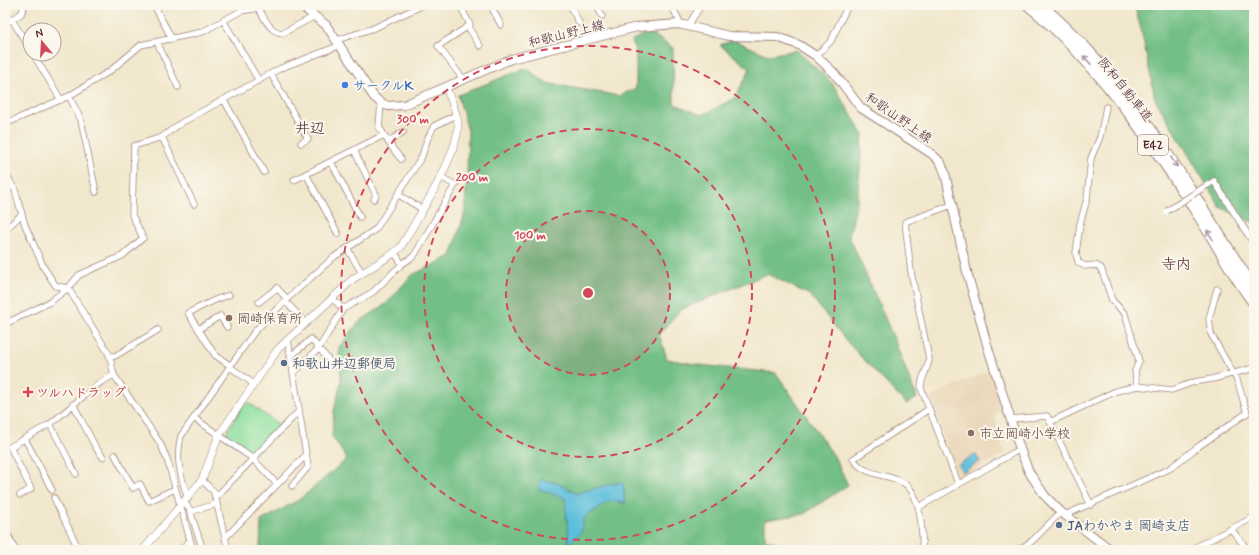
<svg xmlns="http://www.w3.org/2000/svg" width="1259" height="555" font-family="Mynerve,'Klee One',sans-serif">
	<rect width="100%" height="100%" fill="#fbf7ec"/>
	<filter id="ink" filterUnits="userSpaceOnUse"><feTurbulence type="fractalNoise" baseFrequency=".025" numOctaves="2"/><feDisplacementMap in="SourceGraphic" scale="8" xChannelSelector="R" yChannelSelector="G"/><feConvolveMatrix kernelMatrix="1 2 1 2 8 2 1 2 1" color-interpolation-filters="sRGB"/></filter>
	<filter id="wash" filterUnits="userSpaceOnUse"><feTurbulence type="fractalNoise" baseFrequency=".012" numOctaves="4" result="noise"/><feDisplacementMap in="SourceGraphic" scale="16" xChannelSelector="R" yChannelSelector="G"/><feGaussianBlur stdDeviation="0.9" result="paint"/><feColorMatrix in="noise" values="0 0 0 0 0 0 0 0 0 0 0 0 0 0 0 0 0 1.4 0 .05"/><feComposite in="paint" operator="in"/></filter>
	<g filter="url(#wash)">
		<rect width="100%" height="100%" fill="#f1e7cc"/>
		<path fill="#ead8ba" d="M991,369l13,42 -10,3 10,39 -46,27 -27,-83z"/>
		<path fill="#8fe1a1" stroke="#6c8066" d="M246,401l35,25 -28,29 -29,-19z"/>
		<path fill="#73bf87" stroke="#5e6f59" d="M1134,5h120v218l-34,-16 -65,-108 -14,-70z
			M649,32l24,16 1,56 28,11 33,-17 15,-29 -30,-24 14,-5 34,15 29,-5 35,33 31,51 -6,68 -8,34 43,98 25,64 -11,6 -58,-61 -38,-48 -43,-21 -87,36 -21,24 8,25 33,6 76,8 58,83 14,29 -44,29 -39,6v19l38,11h-543l1,-29 39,-22 47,-40 -15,-23 2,-25 7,-29 -2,-35 20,-25 27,-18 26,-29 39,-19 13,-40 3,-39 1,-46 -10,-36 68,-27 20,15 73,13 17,-8v-34l-4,-14z"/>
		<path fill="#5dbfdc" stroke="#546f84" d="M975,454l5,7 -17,11 -5,-7z
			M541,479l16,4 20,10 34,-9 12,-2 2,21 -16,-2 -25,17 -3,14 -12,12 -4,-46 -27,-9z"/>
	</g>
	<g filter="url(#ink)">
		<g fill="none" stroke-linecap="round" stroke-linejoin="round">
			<g stroke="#9e837c" stroke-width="7">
				<path id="minor" d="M154,5l18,34
					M460,5l10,20 -32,21 25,33
					M493,5v5l8,15
					M570,5l9,18
					M597,5l5,11
					M671,5l8,15v4
					M223,20l36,61
					M5,23l16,-9 4,-9
					M14,23l16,26
					M688,26l13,-21
					M468,27l12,19
					M337,40l37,-12 49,-23
					M157,42l21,45
					M33,54l28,46
					M816,56l15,-15 17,-36
					M271,74l37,65 -7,4
					M69,96l12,24 15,72
					M224,100l40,72
					M381,103l-2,24 14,22 8,10
					M1106,107l-6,30 -9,21 -4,41 -7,25 -4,29 2,9 7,4 10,-1 6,3 11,32 13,14 14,47 -4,10 2,15
					M5,124l64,-28 41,-25 31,-26 61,-13 39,-21 17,-3c7,10 11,24 25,25l32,-17
					M162,137l32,67
					M388,142l15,-10
					M354,150l22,45 -2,4
					M331,162l29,55
					M5,173l10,17 10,35 19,43 12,18 12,2
					M306,174l32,60
					M294,180l90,-45
					M1209,184l5,-3 40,63
					M399,195l23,14
					M952,205l-47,17 6,50 18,87c-1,11 -8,17 -8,29l37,95
					M5,230l16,-15
					M347,248l15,25
					M394,252l8,12
					M68,288l41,66 5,21 46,68 7,16 26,91
					M229,295l-14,5 -27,13 27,42 16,11
					M332,298l11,11
					M285,301l21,22
					M259,302l18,-14 10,11
					M5,324l45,-22 18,-14 11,-13 43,-19 21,-18 -11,-23 2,-69 28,-9 19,-14 100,-55 60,-23
					M199,329l21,-13 7,11
					M288,340l20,127 -16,19
					M110,356h5l43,-26
					M290,357l21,-18 22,26
					M230,367l24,17
					M293,373l26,-25 24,-39 30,-17 29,-28 12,-8 41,-71 -14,-8
					M73,404l23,44 7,9
					M194,418l58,40 25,26
					M1011,419l36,-3 44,89
					M1050,422l66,-31 21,-5 35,4 22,-8 18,-3 42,-11
					M50,424l26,50
					M25,439l27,51
					M115,455l18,33 7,-4 9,17 26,-12
					M202,480l12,12 14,58
					M20,495l11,-6 -21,-42 40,-23 51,-42 13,-7
					M54,498l25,52
					M215,498l84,-87
					M188,499c-7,-22 -13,-40 -7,-63l74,-105 32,-32 47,-42 42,-28 46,-73 5,-16 7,-14 22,-11
					M184,503l5,5 14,42
					M919,507l101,-58
					M190,512l26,-8
					M1065,515l104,-46 30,-23 48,-33 -10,-33 -26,-46 -2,-15 8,-30
					M1231,529l16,20 7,-1
					M225,538l81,-83
					M181,550l9,-10
					M922,550c1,-18 -1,-59 -20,-68 -17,-9 -36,-5 -49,-23l76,-50
					M1018,550l14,-9 29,-29
					M1190,550l64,-33"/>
			</g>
			<g stroke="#9e837c" stroke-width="8">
				<path id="tertiary" d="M5,530l3,8
					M143,550l59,-70 17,-45 59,-86 75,-70 38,-24 10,-8c16,-29 57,-90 57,-122 0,-12 -8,-26 -12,-38"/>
			</g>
			<g stroke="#9e837c" stroke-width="10">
				<path id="secondary" d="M300,5l26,20 48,72 7,6 7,3 16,-1 107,-46 126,-32 42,-3 50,12 48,1 22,8 17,11 18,17 27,35 71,46 9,9 4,10 22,99 21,76 32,101 9,23 16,24 16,16 50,38
					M8,538l6,12"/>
			</g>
			<g stroke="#9e837c" stroke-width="12">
				<path id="motorway" d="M1028,5c73,61 124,137 174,216 17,27 32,56 52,82
					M1041,5c92,77 147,185 213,283"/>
			</g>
			<use href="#minor" stroke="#fff" stroke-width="5.5"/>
			<use href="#tertiary" stroke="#fff" stroke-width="7"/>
			<use href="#secondary" stroke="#fff" stroke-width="8"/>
			<use href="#motorway" stroke="#fff" stroke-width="10"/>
			<g stroke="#9e837c" stroke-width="7" stroke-linecap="butt">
				<path id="minor-bridge" d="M1167,211l42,-27"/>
			</g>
			<use href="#minor-bridge" stroke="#fff" stroke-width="5.5"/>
		</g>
		<defs><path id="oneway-shaft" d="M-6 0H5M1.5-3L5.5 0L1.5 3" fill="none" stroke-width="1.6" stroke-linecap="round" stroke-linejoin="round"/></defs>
		<g stroke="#ae9aa0">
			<use href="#oneway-shaft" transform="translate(1087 60) rotate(-133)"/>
			<use href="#oneway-shaft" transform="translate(1174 162) rotate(57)"/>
			<use href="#oneway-shaft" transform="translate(1210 235) rotate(-122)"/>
		</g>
	</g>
	<circle cx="588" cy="293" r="82" fill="#d1495b" fill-opacity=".12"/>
	<g fill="none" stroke="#d1495b" stroke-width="2" stroke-dasharray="7 5">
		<circle cx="588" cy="293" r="82"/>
		<circle cx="588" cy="293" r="164"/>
		<circle cx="588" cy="293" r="247"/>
	</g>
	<circle fill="#3f7fe0" stroke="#fbf7ec" stroke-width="1.5" cx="345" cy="85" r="4"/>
	<g fill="#8d6e63" stroke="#fbf7ec" stroke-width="1.5">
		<circle cx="229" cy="318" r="4"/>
		<circle cx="971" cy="433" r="4"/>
	</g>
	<g fill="#5c6f8a" stroke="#fbf7ec" stroke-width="1.5">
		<circle cx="284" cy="363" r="4"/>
		<circle cx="1059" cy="525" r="4"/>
	</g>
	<path fill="#e0444e" stroke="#fbf7ec" stroke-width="1.5" d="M26 386h4v4h4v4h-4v4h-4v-4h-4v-4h4z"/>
	<g text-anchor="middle" stroke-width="4" stroke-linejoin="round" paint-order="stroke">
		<rect fill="#fbf7ec" stroke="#7f6065" stroke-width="1" x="1138" y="135" width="30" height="20" rx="3"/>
		<g font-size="12" font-weight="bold" fill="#4a1f2b">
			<text x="1153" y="149">E42</text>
		</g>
		<g font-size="13" fill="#4a1f2b" stroke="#fbf7ec">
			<text transform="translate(566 33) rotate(-14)" y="5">和歌山野上線</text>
			<text transform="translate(1126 89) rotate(51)" y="5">阪和自動車道</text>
			<text transform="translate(899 117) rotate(35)" y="5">和歌山野上線</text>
		</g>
		<g font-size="13" font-weight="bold" fill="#366cbe" stroke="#fbf7ec" text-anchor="start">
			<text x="353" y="90">サークルK</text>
		</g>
		<g font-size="13" font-weight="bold" fill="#785e54" stroke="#fbf7ec" text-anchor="start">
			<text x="237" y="323">岡崎保育所</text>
			<text x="979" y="438">市立岡崎小学校</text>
		</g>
		<g font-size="13" font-weight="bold" fill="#4e5e75" stroke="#fbf7ec" text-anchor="start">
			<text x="292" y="368">和歌山井辺郵便局</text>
			<text x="1067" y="530">JAわかやま 岡崎支店</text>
		</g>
		<g font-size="13" font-weight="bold" fill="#be3a42" stroke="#fbf7ec" text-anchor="start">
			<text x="36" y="397">ツルハドラッグ</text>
		</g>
		<g font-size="15" fill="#4a1f2b" stroke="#fbf7ec">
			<text x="310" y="133">井辺</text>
			<text x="1176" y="269">寺内</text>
		</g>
	</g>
	<circle cx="588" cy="293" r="6" fill="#d1495b" stroke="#fbf7ec" stroke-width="2"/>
	<g font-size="12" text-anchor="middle" font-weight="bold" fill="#d1495b" stroke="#fbf7ec" stroke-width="4" stroke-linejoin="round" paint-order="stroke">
		<text x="413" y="123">300 m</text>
		<text x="472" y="181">200 m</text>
		<text x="530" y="239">100 m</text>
	</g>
	<rect width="1259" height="555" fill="none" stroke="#fbf7ec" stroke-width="20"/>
	<g transform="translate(42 42) rotate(342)"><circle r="19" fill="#fbf7ec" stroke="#b4a19f"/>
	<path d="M0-3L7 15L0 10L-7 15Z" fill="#d1495b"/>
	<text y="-6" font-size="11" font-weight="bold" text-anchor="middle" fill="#4a1f2b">N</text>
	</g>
</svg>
